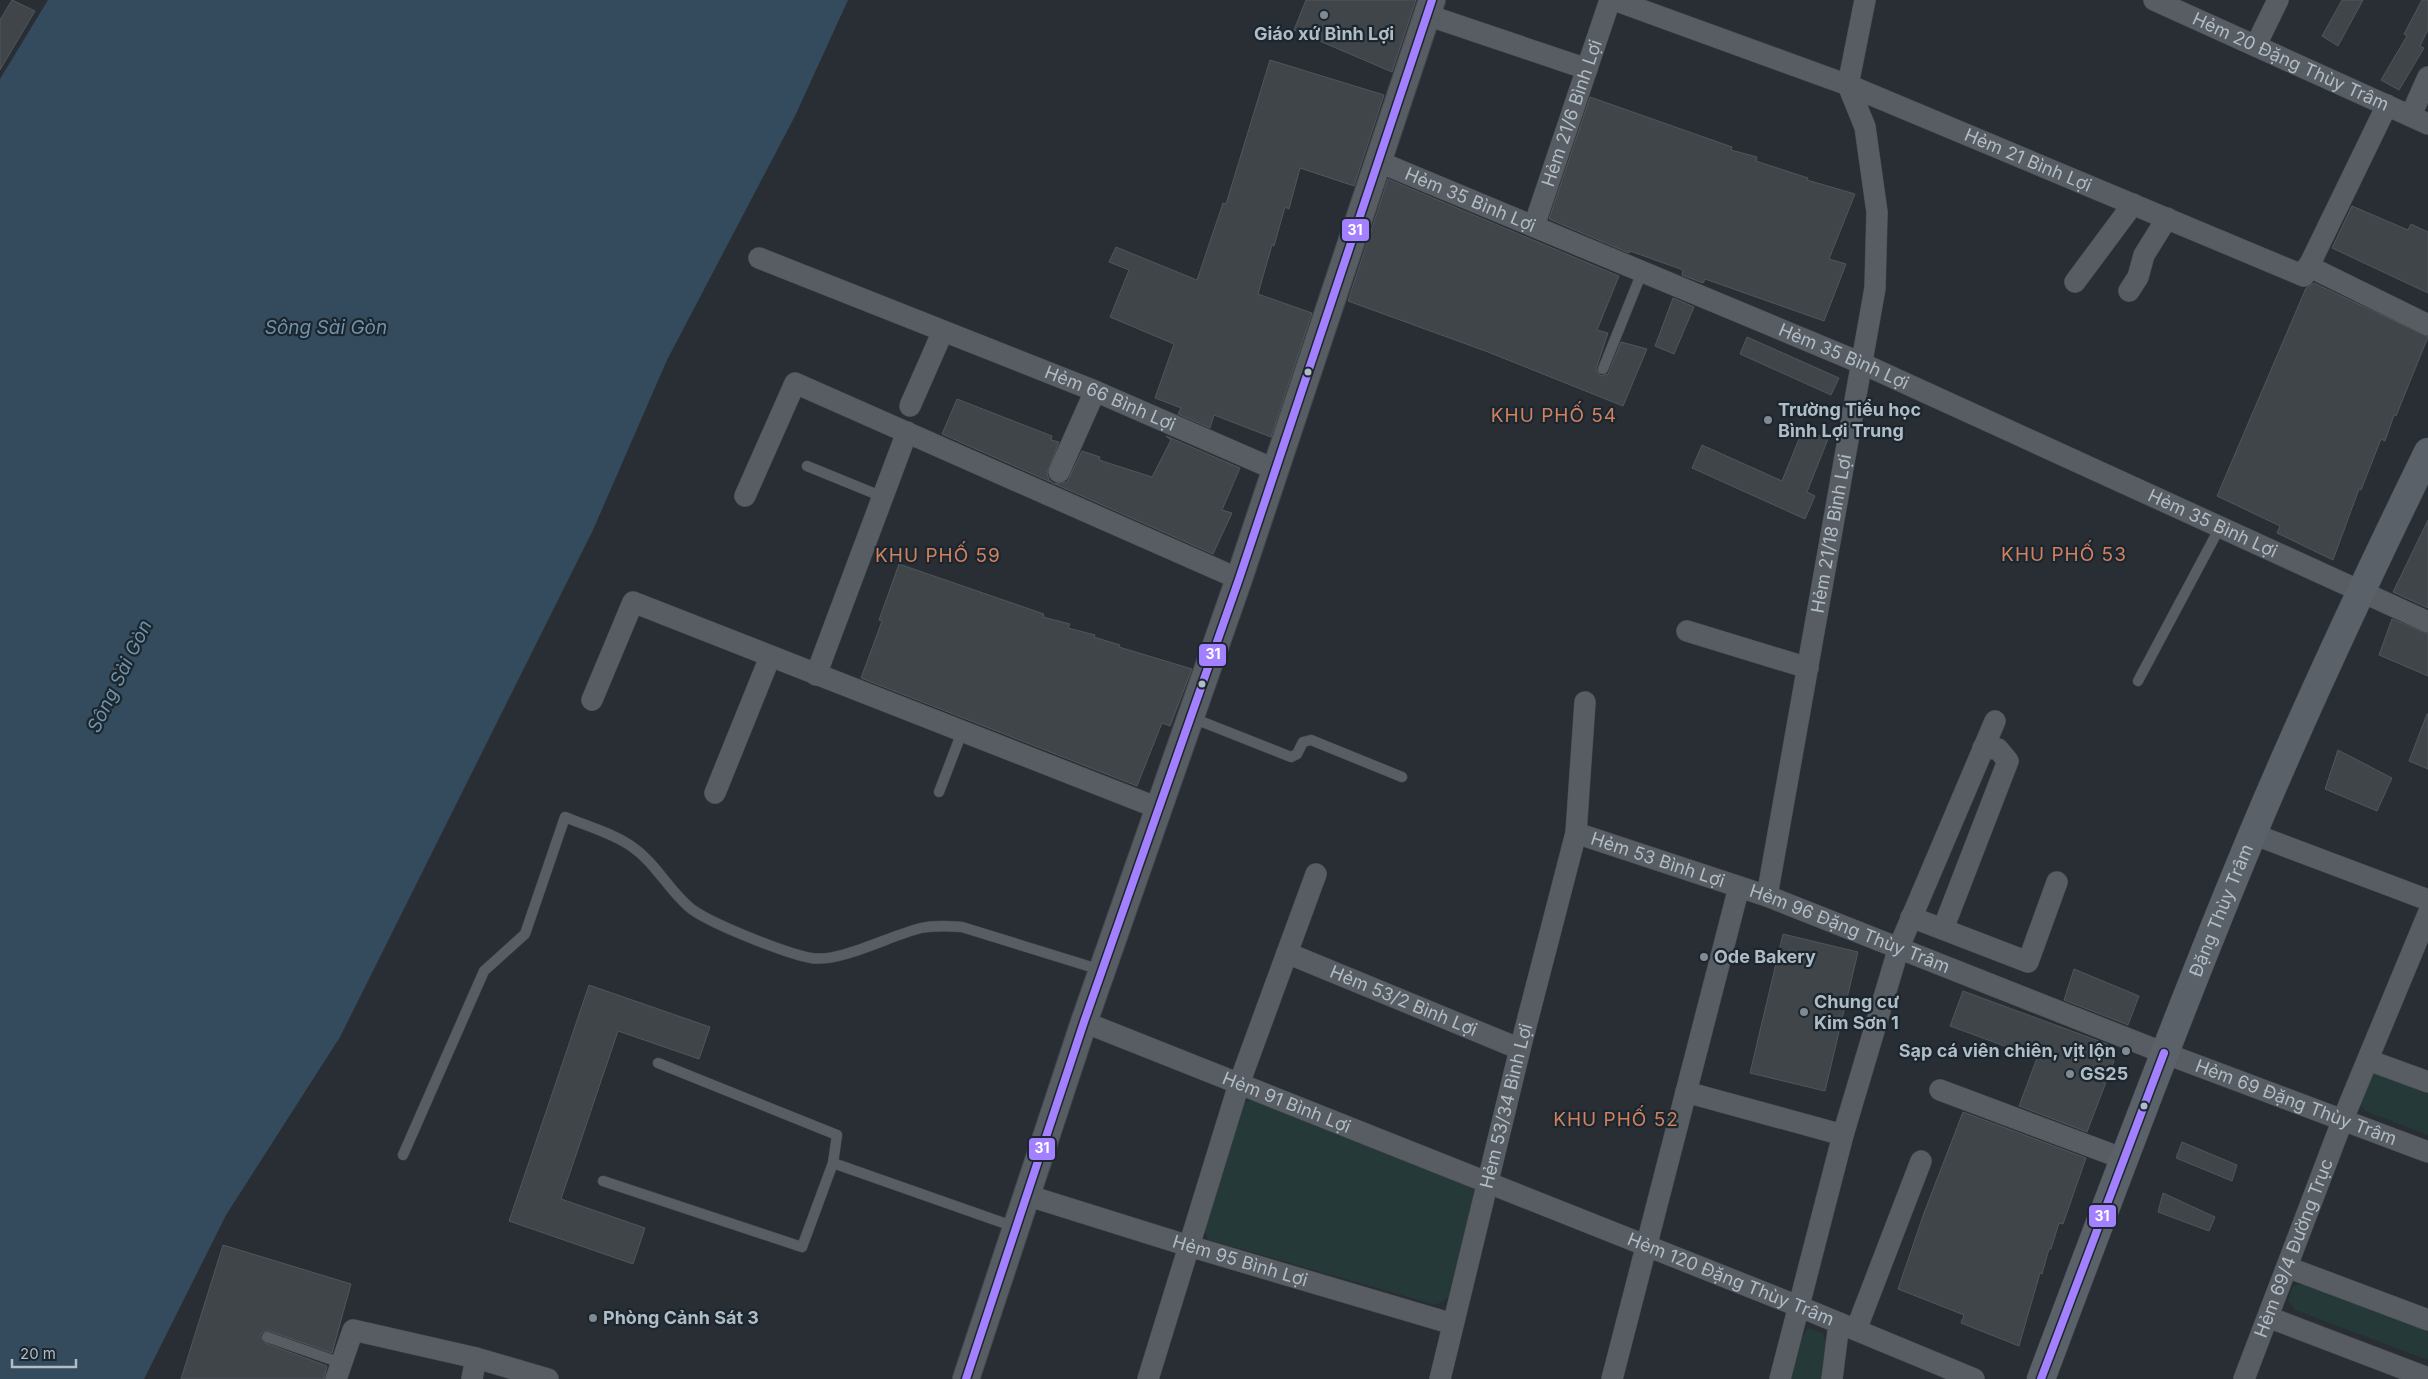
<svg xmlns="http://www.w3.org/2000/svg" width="2428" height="1379" font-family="Inter,sans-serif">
	<rect width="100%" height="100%" fill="#282e34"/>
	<path fill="#253939" d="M2379,1072l49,19v44l-63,-24 -7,-10 9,-25z
		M1254,1100l214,84 8,9 -28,104 -12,8 -227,-65 -5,-10 39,-128z
		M2302,1284l126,47v29l-133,-50 -7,-10 5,-14z
		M1808,1328l15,5 4,12 -4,34h-32l11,-42z"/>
	<path fill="#344b5d" d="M48,0h800l-53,116 -128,244 -74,170 -253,507 -114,178 -82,164h-144v-1300z"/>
	<path fill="#40454a" stroke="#4f565c" d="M12,0l23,11 -35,59v-50z
		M1306,0h110l-24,72 -98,-42z
		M2342,0h21l-25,46 -16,-10z
		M2422,0h6v30l-8,16 4,2 -25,42 -18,-10 26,-44 -3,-2z
		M1270,60l114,35 -30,91 -54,-18 -11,41 -4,-2 -11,39 -2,-1 -14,49 54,19 -41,124 -57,-22 -4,13 -32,-14 3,-6 -26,-10 19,-54 -64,-27 19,-47 -20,-8 7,-15 81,33 26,-77 3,1z
		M1590,97l142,50 -1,3 26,7 -1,4 52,17 -1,2 48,14 -26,65 17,5 -22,57 -119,-42 -2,4 -21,-8 1,-5 -53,-19 -1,2 -80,-34z
		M1388,179l231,97 -22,54 11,3 -12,36 5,7 7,-2 13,-32 26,7 -24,57 -135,-54 -140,-51z
		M2352,206l56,24 3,-6 17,8v61l-96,-45z
		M2314,283l114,54 -32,79 -2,-1 -9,26 -4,-2 -20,51 -2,-1 -26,71 -56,-27 3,-7 -63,-30 89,-208z
		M1673,298l21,9 -20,47 -19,-8z
		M1747,337l92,41 -8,17 -91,-41z
		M957,399l95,37 -1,4 8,2 -12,31 2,7 5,4 13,-2 15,-31 18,6 -1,3 53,17 19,-37 -5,-4 74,32 -18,42 10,3 -19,41 -271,-120z
		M1803,429l25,10 -21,53 8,4 -10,23 -113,-51 10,-23 80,36z
		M2428,520v88l-35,-16z
		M899,564l145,50 -1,3 27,7 -2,4 27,7 -1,2 26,8 -1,2 73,22 -22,57 -8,-3 -25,63 -276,-108 21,-57 -3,-1z
		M2392,619l36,15v42l-49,-21z
		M2427,714h1v55l-19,-8z
		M2338,750l54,28 -15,33 -52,-22z
		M1783,934l75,18 -33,139 -75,-18z
		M2074,969l65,27 -11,29 -64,-25z
		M589,985l121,42 -11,32 -81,-28 -57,168 84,29 -12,36 -124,-43z
		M1963,991l144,53 7,17 -27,71 -68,-26 18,-48 -87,-32z
		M1963,1112l123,46 -23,66 -4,-1 -8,26h-2l-7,25 -2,-1 -21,73 -58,-23 3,-8 -66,-26 26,-76z
		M2182,1142l55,23 -5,16 -56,-23z
		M2163,1193l52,24 -6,14 -51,-19z
		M223,1245l128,39 -19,69 -63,-22 -6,1 -3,3 5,8 62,23 -3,13h-143z"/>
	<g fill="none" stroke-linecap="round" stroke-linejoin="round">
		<g stroke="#464a4f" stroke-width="11">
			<path id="service" d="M1603,369l39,-97
				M807,466l76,31
				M2138,681l82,-154
				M1190,717l101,40 6,-3 6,-12 8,-2 91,37
				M939,792l23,-60
				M658,1063l179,72 -4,28
				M403,1155l81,-184 41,-37 40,-117c22,9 47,16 66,29 24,16 36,42 58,61 17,15 98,47 122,51 29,5 80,-23 110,-30 14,-3 27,-2 41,-1l139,43
				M603,1181l199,66 31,-84 182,64
				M267,1337l74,26"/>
		</g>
		<g stroke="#464a4f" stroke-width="22">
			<g id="minor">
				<path id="s1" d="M1614,0l234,85 456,191 83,-171"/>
				<path id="s2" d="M2154,0l274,124"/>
				<path d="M1427,15l160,54"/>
				<path d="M2256,45l22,-45"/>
				<path d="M1848,85l17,-85"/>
				<path d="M2411,115l17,-38"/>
				<path id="s3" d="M1377,161l484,202 567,259"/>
				<path id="s4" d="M1534,226l76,-226"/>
				<path id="s5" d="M759,258l336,133 181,79"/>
				<path d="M2308,266l120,59"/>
				<path d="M2075,282l58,-78"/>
				<path d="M2129,291l9,-14 6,-22 23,-37"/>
				<path d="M910,406l33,-75"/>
				<path d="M1059,472l36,-81"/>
				<path d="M745,496l50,-113 444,196"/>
				<path d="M1687,631l121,37"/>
				<path d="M816,675l91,-243"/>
				<path d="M592,700l41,-98 525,206"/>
				<path d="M715,793l55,-136"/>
				<path id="s6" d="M1576,833l191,63 397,157 264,99"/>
				<path d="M2253,834l175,66"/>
				<path id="s7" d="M1767,896l108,-608 2,-76 -12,-85 -17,-42"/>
				<path d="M1911,917l117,45 29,-80"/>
				<path d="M1943,929l65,-168 -10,-12 -15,-1"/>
				<path id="s8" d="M1287,953l233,96"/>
				<path id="s9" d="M1084,1022l714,284 176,73"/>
				<path d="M2368,1060l60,22"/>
				<path d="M1940,1090l184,69"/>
				<path d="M1686,1092l157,43"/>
				<path id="s10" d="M1026,1195l163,51 264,78"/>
				<path d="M2287,1267l141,53"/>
				<path d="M2268,1317l160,61"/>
				<path d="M1856,1330l65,-169"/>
				<path d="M336,1379l17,-49 123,28 72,21"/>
				<path d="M472,1379l4,-21"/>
				<path d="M1148,1379l91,-295 77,-210"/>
				<path id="s11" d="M1440,1379l80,-330 56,-216 9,-131"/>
				<path d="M1612,1379l127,-492"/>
				<path d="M1780,1379l63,-244 56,-188 96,-226"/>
				<path d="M1832,1379l7,-56"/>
				<path id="s12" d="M2244,1379l99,-260 85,-205"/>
			</g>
		</g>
		<g stroke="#464a4f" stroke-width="28">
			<path id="tertiary" d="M966,1379l118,-357 155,-443 193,-579"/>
		</g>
		<g stroke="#464a4f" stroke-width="29">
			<g id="secondary">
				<path id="s13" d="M2041,1379c69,-183 137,-366 212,-546 54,-129 114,-256 175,-381"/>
			</g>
		</g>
		<use href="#service" stroke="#575d62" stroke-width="10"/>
		<use href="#minor" stroke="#575d62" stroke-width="21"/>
		<use href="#tertiary" stroke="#575d62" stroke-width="26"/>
		<use href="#secondary" stroke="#5a6168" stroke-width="28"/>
		<g stroke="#1b262f" stroke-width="11">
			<path id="bus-1" d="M966,1379l118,-357 155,-443 193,-579
				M2041,1379l123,-326"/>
		</g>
		<use href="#bus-1" stroke="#a380ff" stroke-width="8"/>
	</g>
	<g fill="#808a93" stroke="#1b262f" stroke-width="2">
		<circle cx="1324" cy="15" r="5"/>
		<circle cx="1768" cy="420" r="5"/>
		<circle cx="1704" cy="957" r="5"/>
		<circle cx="1804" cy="1012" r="5"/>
		<circle cx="2126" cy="1051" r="5"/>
		<circle cx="2070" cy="1074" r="5"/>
		<circle cx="593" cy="1318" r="5"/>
	</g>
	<g fill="#b0bcc6" stroke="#1b262f" stroke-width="2">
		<circle cx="1308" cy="372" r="4.5"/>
		<circle cx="1202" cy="684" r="4.5"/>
		<circle cx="2144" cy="1106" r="4.5"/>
	</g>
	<g text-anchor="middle" stroke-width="4.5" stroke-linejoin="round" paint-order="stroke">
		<g font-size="18" font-weight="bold" fill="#b0bcc6" stroke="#1b262f" text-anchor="start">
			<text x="1324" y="40" text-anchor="middle">Giáo xứ Bình Lợi</text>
			<text x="1778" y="416">Trường Tiểu học<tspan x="1778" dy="21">Bình Lợi Trung</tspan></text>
			<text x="1714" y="963">Ode Bakery</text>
			<text x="1814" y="1008">Chung cư<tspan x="1814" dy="21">Kim Sơn 1</tspan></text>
			<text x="2116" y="1057" text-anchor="end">Sạp cá viên chiên, vịt lộn</text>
			<text x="2080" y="1080">GS25</text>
			<text x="603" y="1324">Phòng Cảnh Sát 3</text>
		</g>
		<g font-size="18" fill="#b0bcc6" stroke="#1b262f">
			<text dy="6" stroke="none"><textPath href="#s2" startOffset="150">Hẻm 20 Đặng Thùy Trâm</textPath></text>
			<text dy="6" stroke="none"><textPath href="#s4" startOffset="119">Hẻm 21/6 Bình Lợi</textPath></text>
			<text dy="6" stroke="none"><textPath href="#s1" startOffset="444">Hẻm 21 Bình Lợi</textPath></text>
			<text dy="6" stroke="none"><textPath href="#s3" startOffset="101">Hẻm 35 Bình Lợi</textPath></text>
			<text dy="6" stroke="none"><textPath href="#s3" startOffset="506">Hẻm 35 Bình Lợi</textPath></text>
			<text dy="6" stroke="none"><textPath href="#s5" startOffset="378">Hẻm 66 Bình Lợi</textPath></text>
			<text dy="6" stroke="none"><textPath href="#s3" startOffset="911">Hẻm 35 Bình Lợi</textPath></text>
			<text dy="6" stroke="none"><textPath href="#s7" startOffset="368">Hẻm 21/18 Bình Lợi</textPath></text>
			<text dy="6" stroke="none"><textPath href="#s6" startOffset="86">Hẻm 53 Bình Lợi</textPath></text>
			<text dy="6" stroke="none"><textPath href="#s13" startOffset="502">Đặng Thùy Trâm</textPath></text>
			<text dy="6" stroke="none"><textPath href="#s6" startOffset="290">Hẻm 96 Đặng Thùy Trâm</textPath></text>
			<text dy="6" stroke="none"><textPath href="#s8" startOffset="126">Hẻm 53/2 Bình Lợi</textPath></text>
			<text dy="6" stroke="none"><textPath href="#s6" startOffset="769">Hẻm 69 Đặng Thùy Trâm</textPath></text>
			<text dy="6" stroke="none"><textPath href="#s9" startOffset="218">Hẻm 91 Bình Lợi</textPath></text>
			<text dy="6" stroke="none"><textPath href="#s11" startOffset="281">Hẻm 53/34 Bình Lợi</textPath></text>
			<text dy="6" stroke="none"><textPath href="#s12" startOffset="140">Hẻm 69/4 Đường Trục</textPath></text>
			<text dy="6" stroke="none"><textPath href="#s10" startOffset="224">Hẻm 95 Bình Lợi</textPath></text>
			<text dy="6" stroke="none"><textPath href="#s9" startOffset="696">Hẻm 120 Đặng Thùy Trâm</textPath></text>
		</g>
		<g font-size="19" font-style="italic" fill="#7092aa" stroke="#1b262f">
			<text x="326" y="334">Sông Sài Gòn</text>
			<text transform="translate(119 676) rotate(-64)" y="7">Sông Sài Gòn</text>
		</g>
		<g font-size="19" letter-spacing="1" fill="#d3805e" stroke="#1b262f">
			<text x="1554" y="422">KHU PHỐ 54</text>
			<text x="2064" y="561">KHU PHỐ 53</text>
			<text x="938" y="562">KHU PHỐ 59</text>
			<text x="1616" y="1126">KHU PHỐ 52</text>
		</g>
	</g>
	<g stroke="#1b262f" stroke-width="2">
		<rect x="1341" y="218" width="29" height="24" rx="5" fill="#a380ff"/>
		<rect x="1198" y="643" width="29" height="24" rx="5" fill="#a380ff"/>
		<rect x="1028" y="1137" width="28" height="24" rx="5" fill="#a380ff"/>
		<rect x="2088" y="1204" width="29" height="24" rx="5" fill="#a380ff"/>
	</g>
	<g font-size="14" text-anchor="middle" font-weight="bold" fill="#fff">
		<text x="1355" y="235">31</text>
		<text x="1213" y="659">31</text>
		<text x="1042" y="1153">31</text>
		<text x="2102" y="1221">31</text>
	</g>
	<path d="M12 1359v8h64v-8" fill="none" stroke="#b0bcc6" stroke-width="2.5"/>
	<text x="20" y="1359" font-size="15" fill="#b0bcc6" stroke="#1b262f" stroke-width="4" paint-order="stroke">20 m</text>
</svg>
